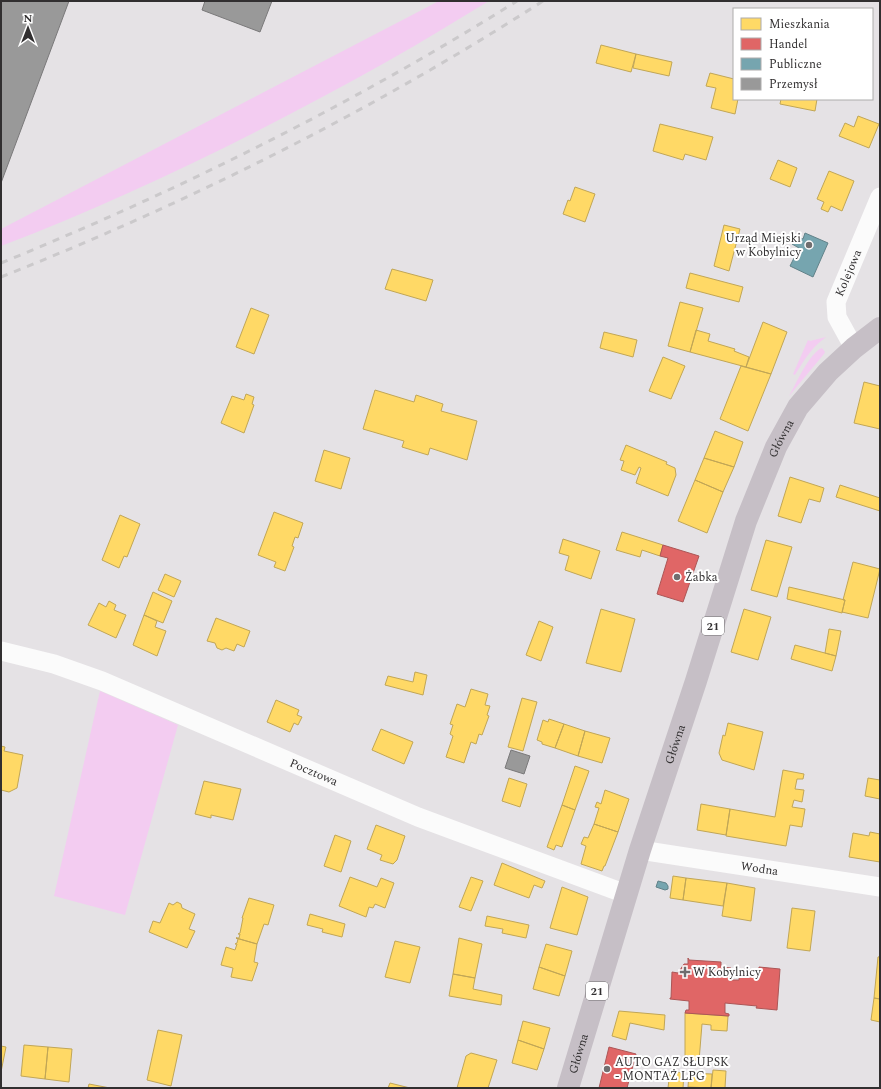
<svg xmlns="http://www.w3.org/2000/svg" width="881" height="1089" font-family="Spectral,serif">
	<rect width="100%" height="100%" fill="#e5e2e5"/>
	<path fill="#f3ccf1" d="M439,1h50c-34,20 -67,41 -101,60 -125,70 -254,134 -387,185v-17z
		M826,337c-14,10 -22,23 -31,38l-2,-1 15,-34 2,1z
		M822,348l3,4 -1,2 -35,42c7,-12 21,-44 33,-48z
		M100,691l78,34 -53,190 -71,-19z"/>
	<path fill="#ffd966" stroke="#c1a656" d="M601,45l35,9 -5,18 -35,-9z
		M636,54l36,8 -3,14 -36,-8z
		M710,73l24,6v20h4l-3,15 -24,-6 5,-20 -10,-2z
		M781,99h36l-2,12 -35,-7z
		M858,116l21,8 -10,24 -30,-12 6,-13 9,4z
		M660,124l53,13 -7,23 -21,-6 -2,6 -30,-9z
		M778,160l19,8 -7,19 -20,-8z
		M829,171l25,10 -12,30 -11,-5 -3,6 -7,-3 3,-7 -7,-3z
		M575,187l20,7 -10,28 -22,-8 5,-14 2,1z
		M724,225l16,4 -11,42 -15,-5z
		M392,269l41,11 -7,21 -41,-12z
		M690,273l53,14 -4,15 -53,-14z
		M680,302l23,6 -13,44 -22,-6z
		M251,308l18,7 -15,39 -18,-7z
		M763,322l24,10 -16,42 -25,-7z
		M696,330l14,4 -2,7 27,8 -1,2 15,6 -3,10 -56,-15z
		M604,332l33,8 -4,17 -33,-9z
		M663,357l22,9 -14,33 -22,-8z
		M741,366l30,8 -23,57 -28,-12z
		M864,382l16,4v43l-26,-6z
		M375,390l39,12 2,-7 27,9 -2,7 36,10 -10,39 -37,-12 -2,7 -26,-8 2,-6 -41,-12z
		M246,394l8,3 -2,7 2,1 -10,28 -23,-10 11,-27 12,4z
		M715,431l28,11 -9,25 -30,-9z
		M626,445l41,17 -1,2 9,4 1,7 -8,21 -32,-13 5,-15 -2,-1 -4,8 -14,-5 3,-9 -4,-1z
		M324,450l26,8 -9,31 -26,-8z
		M704,458l30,9 -11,25 -28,-12z
		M790,477l34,11 -4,14 -11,-3 -8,24 -23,-7z
		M695,480l28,12 -16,41 -29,-12z
		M840,485l40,13v13l-44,-14z
		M274,512l29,11 -5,15 -3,-1 -3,9 2,1 -9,24 -11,-4 2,-5 -18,-7z
		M120,515l20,9 -13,33 -3,-1 -5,12 -17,-8z
		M622,532l41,13 -3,11 -18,-6 -2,7 -24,-7z
		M563,539l37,12 -9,28 -26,-9 4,-14 -10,-3z
		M766,540l26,7 -15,50 -26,-7z
		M853,562l27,7 -12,49 -26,-6 3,-12h-2z
		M165,574l16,7 -7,16 -16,-7z
		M789,587l56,13 -3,13 -55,-14z
		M153,592l19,9 -9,22 -19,-8z
		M109,601l7,4 -2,5 12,5 -10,23 -28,-13 11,-22 7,4z
		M601,609l34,10 -14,53 -35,-9z
		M744,609l27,8 -13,43 -27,-8z
		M144,615l13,6 -2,6 11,4 -9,25 -24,-11z
		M216,618l34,13 -6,16 -7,-3 -3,7 -8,-3 -4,2 -5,-2 -2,-5 -8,-2z
		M539,621l14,6 -12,34 -15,-6z
		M829,629l12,2 -5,25 -11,-3z
		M795,645l41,11 -4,15 -41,-12z
		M415,672l12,3 -4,20 -38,-10 3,-9 25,6z
		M471,689l17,5 -3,11 5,1 -3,9 2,1 -7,19 -3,-1 -3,10 -5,-2 -7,21 -18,-6 7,-21 -3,-2 3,-9 -3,-1 7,-20 8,3z
		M522,698l15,4 -14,49 -15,-4z
		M276,700l23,10 -2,5 5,2 -4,8 -4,-2 -4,9 -23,-10z
		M549,719l15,5 -9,24 -13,-4v-2l-5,-2 6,-20 5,2z
		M728,723l35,9 -9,38 -32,-10 -3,-7 4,-18 2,1z
		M564,724l21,7 -7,25 -23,-8z
		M381,729l32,13 -9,22 -32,-14z
		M585,731l25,7 -8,25 -24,-7z
		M1,746l4,1 -1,4 19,4 -6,33 -8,4 -8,-2z
		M575,766l14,5 -14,39 -13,-5z
		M783,770l21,4 -1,5h-6l-2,10 9,1 -2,12 -8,-2 -2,7 13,2 -3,18 -12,-2 -4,21 -60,-10 4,-27 45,8z
		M509,778l18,6 -7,23 -18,-6z
		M868,778l12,2v19l-15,-3z
		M204,781l37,8 -8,31 -22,-5v3l-16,-4z
		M605,790l24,9 -11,33 -24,-8 5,-16 -4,-1 2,-5 4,2z
		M701,804l29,5 -4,26 -29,-5z
		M562,805l13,5 -13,37 -6,-2 -2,5 -7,-3z
		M594,824l24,8 -13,34h-1l-2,5 -21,-7 5,-18 -5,-2 3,-7 4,1z
		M376,825l29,11 -8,24 -4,4 -13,-4 2,-5 -15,-6z
		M870,832l10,2v28l-31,-5 4,-24 16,3z
		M335,835l16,6 -10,31 -17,-6z
		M502,863l43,18 -3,7 -8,-3 -5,13 -35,-13z
		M673,876l13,2 -3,22 -13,-2z
		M350,877l27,10 4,-9 13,5 -9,25 -10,-4 -2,4 -4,-1 -3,10 -27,-11z
		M471,877l12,4 -12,30 -12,-4z
		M686,878l41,5 -4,23 -40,-6z
		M727,883l28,5 -4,33 -29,-5z
		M562,887l26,10 -11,38 -27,-7z
		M249,898l25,7 -6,20 -4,-1 -7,20 -21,-6h3l1,-4h-2l2,-1 3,-15h-1z
		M177,902l4,2 1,4 13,6 -6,15 6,2 -8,17 -38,-16 4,-11 7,2 9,-20 4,2z
		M792,908l23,3 -5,40 -23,-3z
		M310,914l35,10 -3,13 -20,-5 1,-3 -16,-4z
		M487,916l42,9 -3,13 -24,-5 1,-4 -18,-3z
		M236,938l21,6 -3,18 4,1 -6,18 -21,-4 2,-9 -12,-3 5,-18 9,3 2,-6h-2l2,-1 1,-4z
		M459,938l23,6 -7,34 -22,-4z
		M395,941l25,6 -10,36 -25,-6z
		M546,944l26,7 -7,25 -26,-9z
		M880,954v45l-6,-1 4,-41h1z
		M539,967l26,9 -6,20 -26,-7z
		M453,974l22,4 -2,11 29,6 -1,10 -52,-9z
		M874,998l6,1v23l-9,-2z
		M619,1011l46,4 -1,15 -34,-7 -4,17 -14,-4z
		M685,1013l43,3 -1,15 -16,-1v-5l-9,-1 -3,37 -14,-1z
		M523,1021l27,7 -6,21 -26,-9z
		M158,1030l24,5 -11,51 -24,-6z
		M518,1040l26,9 -7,21 -25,-7z
		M24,1045l24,2 -3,32 -24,-3z
		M1,1046l5,1 -5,25z
		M48,1047l24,2 -3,33 -24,-3z
		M471,1053l26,7 -9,28h-31l9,-32z
		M713,1070l13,1 -1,17h-14z
		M670,1071l14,2 -1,15h-15z
		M689,1073l23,1 -1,14 -23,-1z
		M390,1083l20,5h-22z
		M89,1084l21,4h-22z"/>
	<path fill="#e06666" stroke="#ac5656" d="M663,545l36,11 -16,46 -26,-8 11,-36 -8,-2z
		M688,958l1,2 32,2v5l10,1 -1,12h9l1,-11 19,1v-3l21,2 -3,41 -21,-2 1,-2 -32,-3v10l4,1v2l-44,-3 1,-3h3v-9l-19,-2v-1h1l1,-26 6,1 6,-9h4z
		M609,1047l27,7 -9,34h-28z"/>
	<path fill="#76a5af" stroke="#618289" d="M805,233l23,10 -15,34 -23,-11 9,-18 -7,-4 4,-8 7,3z
		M658,881l8,2 2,3v3l-3,1 -9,-3z"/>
	<path fill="#999" stroke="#7a797a" d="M1,1h68l-68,182z
		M205,1h67l-12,31 -58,-22z
		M511,750l19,6 -6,18 -19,-6z"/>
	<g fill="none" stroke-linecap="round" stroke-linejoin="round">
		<g stroke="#fbfbfb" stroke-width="19">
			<path id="s1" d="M854,348l-17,-31 -1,-15 44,-105"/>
			<path id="s2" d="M1,651l53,13 48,17 316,136 208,77"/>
			<path id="s3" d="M640,850l240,37"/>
		</g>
		<path stroke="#c6bfc6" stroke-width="22" id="s4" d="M568,1088l72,-238 56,-169 50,-160 30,-74 22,-40 30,-35 26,-24 26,-20"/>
		<path stroke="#cbc9cb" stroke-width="3" stroke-dasharray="7 7" stroke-linecap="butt" d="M1,263c179,-73 352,-159 516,-262
			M1,277c189,-75 371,-166 542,-276"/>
	</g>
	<g fill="#706e6f" stroke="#fff" stroke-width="1.5">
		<circle cx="809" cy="245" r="4"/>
		<circle cx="677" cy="577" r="4"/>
		<path d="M683 966h4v4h4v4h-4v4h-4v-4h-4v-4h4z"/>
		<circle cx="607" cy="1069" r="4"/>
	</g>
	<g text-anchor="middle" stroke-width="4" stroke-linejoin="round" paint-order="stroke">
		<g fill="#fff" stroke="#6f6d6e" stroke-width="1">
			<rect x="702" y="617" width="22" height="18" rx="3"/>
			<rect x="586" y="982" width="22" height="18" rx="3"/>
		</g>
		<g font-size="11" font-weight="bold" fill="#312f30">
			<text x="713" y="630">21</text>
			<text x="597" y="995">21</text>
		</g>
		<g font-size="12" fill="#312f30" stroke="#fff" text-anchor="start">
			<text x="801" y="242" text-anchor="end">Urząd Miejski<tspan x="801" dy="14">w Kobylnicy</tspan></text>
			<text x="685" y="581">Żabka</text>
			<text x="693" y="976">W Kobylnicy</text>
			<text x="615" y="1066">AUTO GAZ SŁUPSK<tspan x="615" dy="14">- MONTAŻ LPG</tspan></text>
		</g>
		<g font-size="12" fill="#312f30" stroke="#fff">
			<text dy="4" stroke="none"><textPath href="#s1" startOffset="82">Kolejowa</textPath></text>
			<text dy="4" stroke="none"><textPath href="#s4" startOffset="684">Główna</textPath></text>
			<text dy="4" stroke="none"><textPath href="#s4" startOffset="360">Główna</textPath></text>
			<text dy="4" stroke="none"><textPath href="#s2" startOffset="336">Pocztowa</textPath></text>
			<text dy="4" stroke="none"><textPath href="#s3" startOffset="121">Wodna</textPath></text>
			<text dy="4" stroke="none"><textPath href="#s4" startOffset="36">Główna</textPath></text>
		</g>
	</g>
	<rect width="881" height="1089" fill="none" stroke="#312f30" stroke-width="4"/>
	<rect x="733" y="8" width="140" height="92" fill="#ffffff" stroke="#adacac"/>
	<rect x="741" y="18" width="20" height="12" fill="#ffd966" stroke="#adacac"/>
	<text x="769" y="28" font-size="12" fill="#312f30">Mieszkania</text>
	<rect x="741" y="38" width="20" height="12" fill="#e06666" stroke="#adacac"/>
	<text x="769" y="48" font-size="12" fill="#312f30">Handel</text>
	<rect x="741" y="58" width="20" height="12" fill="#76a5af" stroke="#adacac"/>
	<text x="769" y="68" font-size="12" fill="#312f30">Publiczne</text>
	<rect x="741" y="78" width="20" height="12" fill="#999999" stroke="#adacac"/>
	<text x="769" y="88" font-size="12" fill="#312f30">Przemysł</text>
	<g transform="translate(28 28)" stroke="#ffffff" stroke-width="3" paint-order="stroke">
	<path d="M0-3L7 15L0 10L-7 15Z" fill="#312f30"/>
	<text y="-6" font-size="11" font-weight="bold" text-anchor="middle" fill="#312f30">N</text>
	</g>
</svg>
